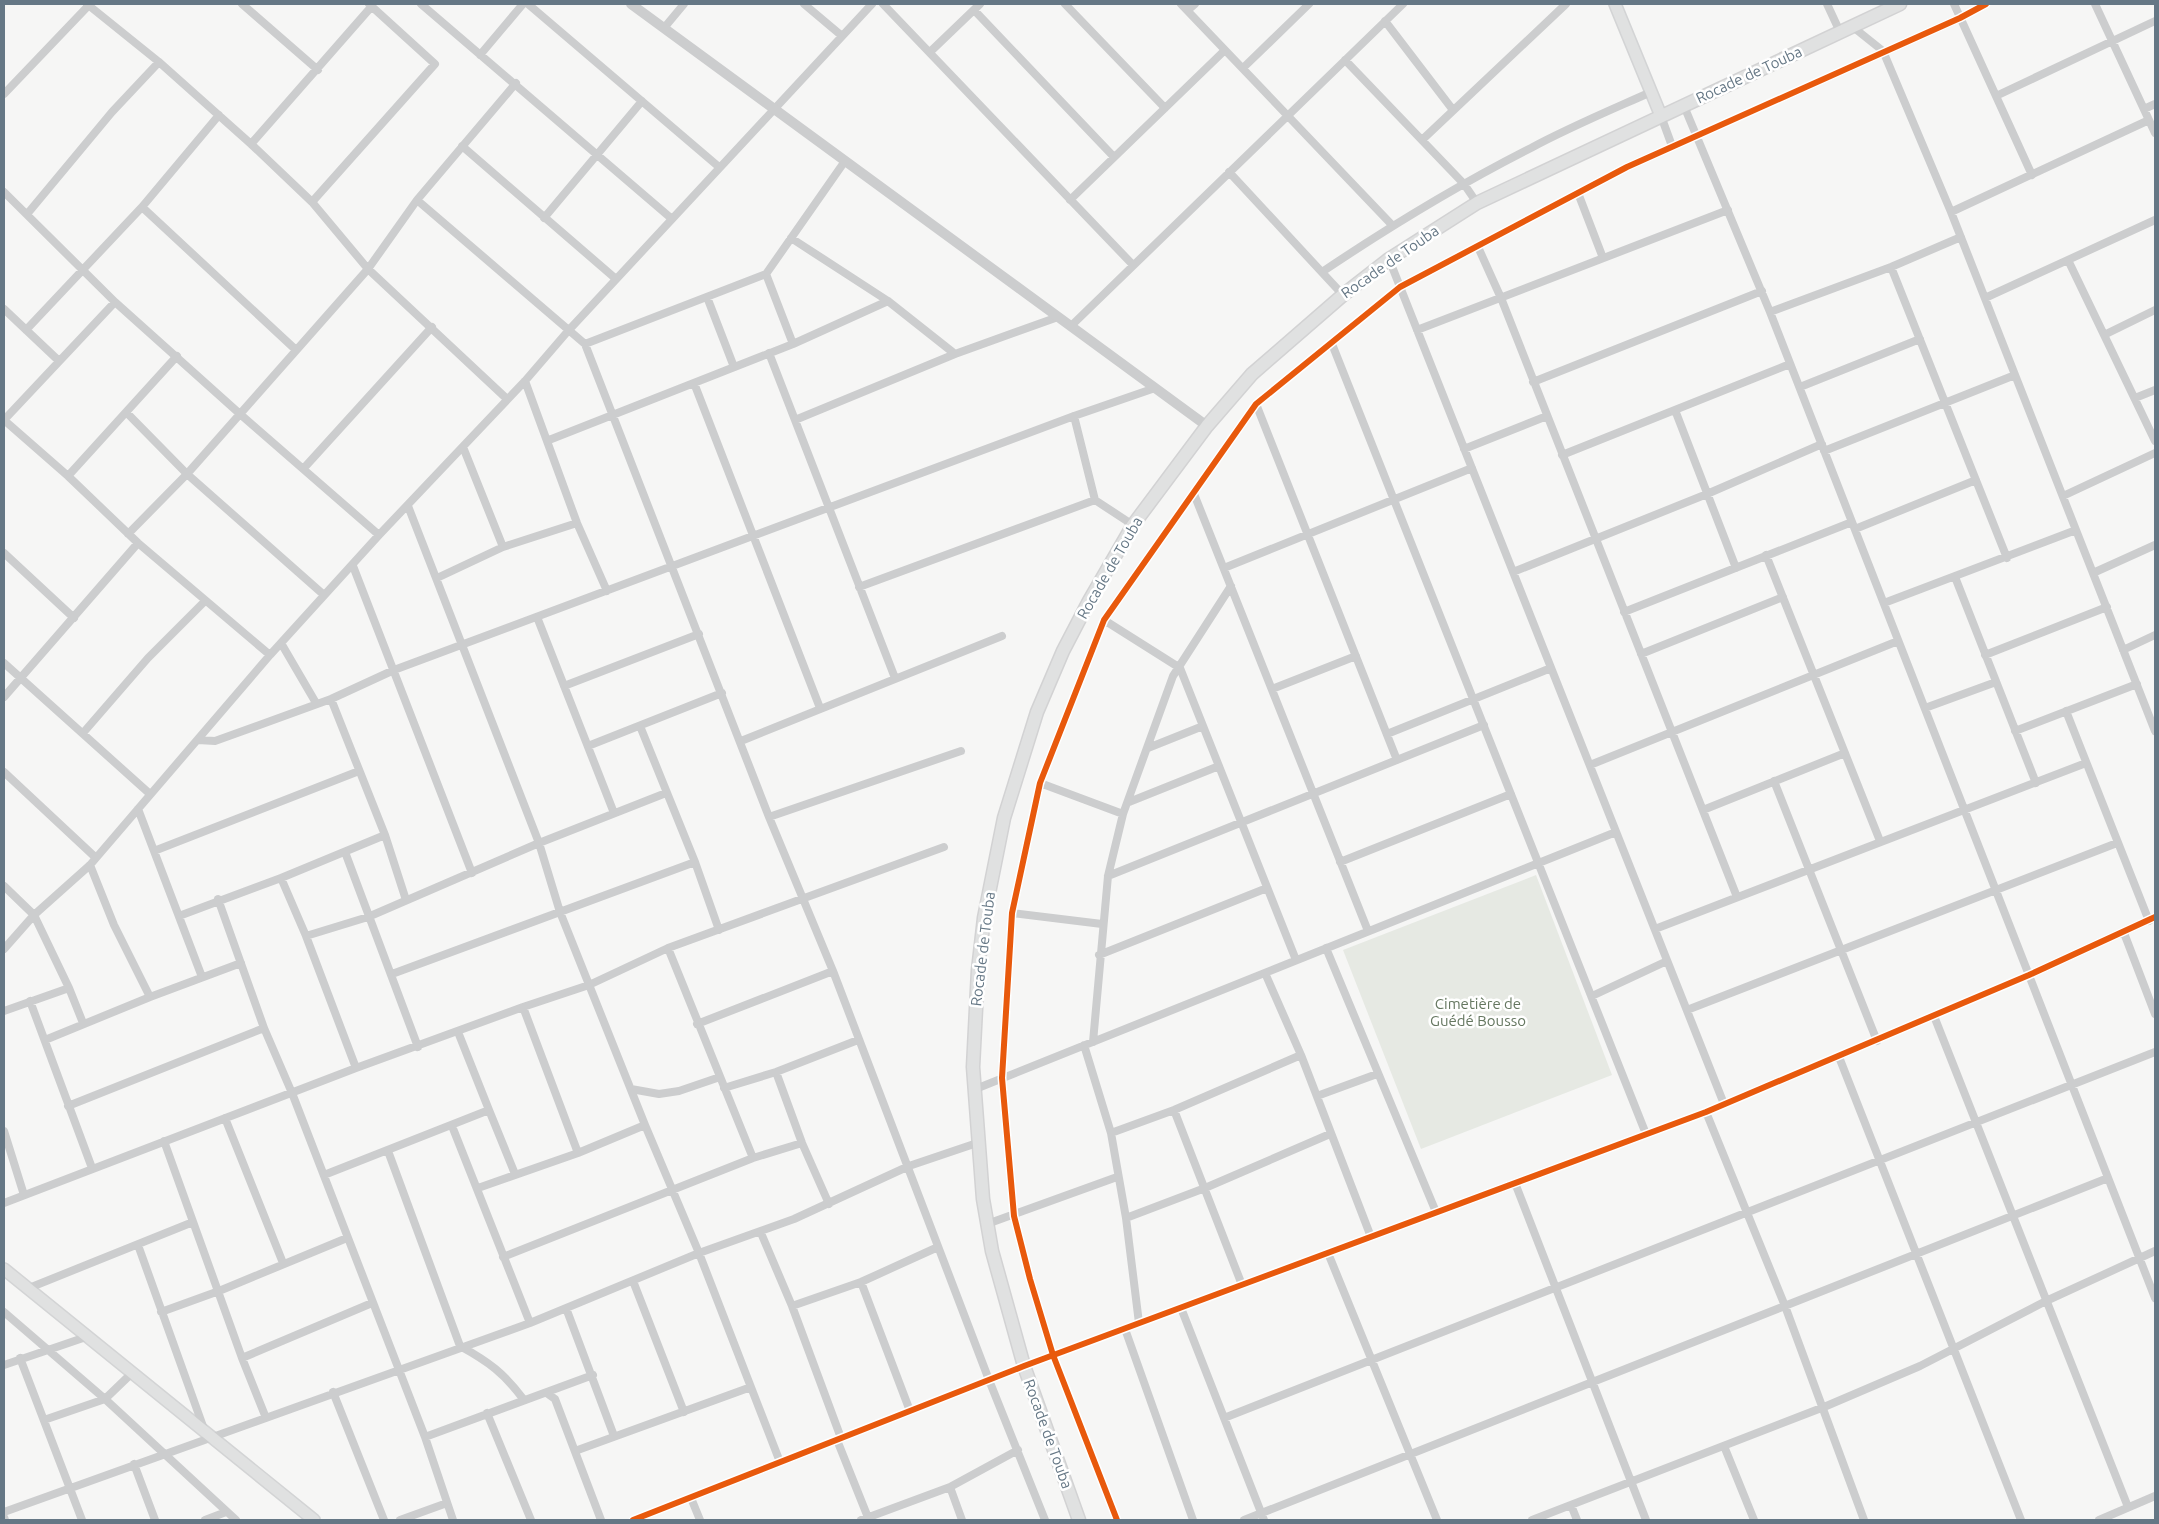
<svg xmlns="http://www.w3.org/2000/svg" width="2159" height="1524" font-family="Ubuntu,sans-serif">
	<rect width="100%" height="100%" fill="#f6f6f5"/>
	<path fill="#e6e9e3" d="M1536,875l76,200 -191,74 -78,-199z"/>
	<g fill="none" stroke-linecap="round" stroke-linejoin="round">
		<g stroke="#d3d4d5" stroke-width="14">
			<path id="secondary" d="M1615,4l46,112
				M4,1269l310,251"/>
		</g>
		<g stroke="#d2d2d3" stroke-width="15">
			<path id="primary" d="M1079,1520l-55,-154 -32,-115 -9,-52 -10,-132 5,-97 6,-52 20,-100 33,-106 26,-61 26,-50 44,-76 74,-99 45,-52 91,-79 46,-36 88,-56 423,-199"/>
		</g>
		<path stroke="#cccdce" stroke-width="8" d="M87,4l72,58 92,82 61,58 56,67 139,130
			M242,4l76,66
			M421,4l251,215
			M528,4l191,163
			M804,4l38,32
			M883,4l250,261
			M1065,4l100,104
			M1181,4l211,221
			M1827,4l13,28
			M1954,4l78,171
			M2095,4l60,129
			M974,10l140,147
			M1188,10l7,-6
			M1385,21l68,89
			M1853,27l30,24 68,161 204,519
			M664,28l20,-24
			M930,52l50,-48
			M480,55l43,-51
			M1345,60l119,124 13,19
			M1243,68l66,-64
			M4,94l86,-90
			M1996,96l159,-75
			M1684,106l86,206 385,986
			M2144,109l11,-5
			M1661,116l11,30
			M1422,140l144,-136
			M251,144l121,-138
			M462,146l154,133
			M1229,172l114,123
			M4,192l111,110 125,112 139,121
			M1578,193l25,65
			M417,200l168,144 184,473 64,154 156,409 56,140
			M1070,200l155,-150
			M312,202l123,-138 -66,-60
			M142,207l154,143
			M1951,212l198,-92
			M28,213l84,-101 47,-50
			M544,218l98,-117
			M791,238l97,63 67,53
			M1478,247l23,51 236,599
			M1389,259l335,845
			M2068,260l87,181
			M1891,267l116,291
			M1322,272c67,-45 136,-87 209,-124 39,-21 80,-38 120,-56
			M766,274l27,70
			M707,297l27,70
			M1985,298l170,-78
			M4,309l55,52
			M1770,312l121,-45 70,-30
			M1071,326l332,-322
			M26,330l116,-123 77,-92
			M1417,330l311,-120
			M2104,335l51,-25
			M585,344l181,-70 79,-113
			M1332,344l314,790
			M769,353l126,325
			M525,381l52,142 30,68
			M1533,382l229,-91
			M694,383l126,325
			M1800,387l120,-48
			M2135,398l20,-8
			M1256,404l141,356
			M1675,410l61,158
			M126,412l61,62 137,121
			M1074,416l21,84 38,25
			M4,420l64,56 70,67 132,112
			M4,420l111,-118
			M795,420l160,-66 103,-37
			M549,440l244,-96 95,-43
			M463,447l40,100
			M1464,449l83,-33
			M1824,451l191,-76
			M1562,455l228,-91
			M304,468l128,-141
			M68,476l109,-120
			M1194,494l174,437
			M2063,496l92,-43
			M408,506l131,337 21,69 85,213 54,128 81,209
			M1855,529l121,-49
			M128,534l59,-60 181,-205 49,-69 99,-117
			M4,553l70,65
			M1766,555l114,286
			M353,566l119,307
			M1224,568l248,-100
			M1513,572l194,-78 115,-50
			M2093,573l62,-28
			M1955,577l81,206
			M437,578l66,-31 74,-24
			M859,587l236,-87
			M1884,603l192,-73
			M1624,612l228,-90
			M537,617l77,196
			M1104,620l76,48 116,292
			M281,643l35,60
			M2123,650l32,-15
			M1641,654l142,-57
			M1985,655l122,-48
			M4,663l146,131
			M564,686l135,-52
			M1272,689l84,-33
			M4,697l134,-154
			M331,699l54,136 21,65
			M1925,708l71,-26
			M2066,711l83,210
			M640,726l55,136 24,68
			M2015,731l122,-47
			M83,733l65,-75 57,-57
			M1387,734l164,-66
			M198,740l17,1 116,-42 63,-29 680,-254 81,-28
			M741,741l261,-105
			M588,746l134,-53
			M1148,748l55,-22
			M1590,765l308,-124
			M4,772l91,85
			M1774,781l103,260
			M1040,783l83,31
			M1129,802l90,-36
			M138,809l64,168
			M1703,810l142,-57
			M769,817l192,-66
			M154,851l205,-80
			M345,852l73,195
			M1340,862l171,-68
			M90,865l24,60 36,72
			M1108,876l376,-151
			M281,878l25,58 50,132
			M4,886l30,29 35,73 14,35
			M218,899l46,129 28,65 133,344 28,83
			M1012,913l90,11
			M179,916l102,-38 104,-43
			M1655,929l431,-166
			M2124,933l31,81
			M306,936l62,-19 171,-74 127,-50
			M668,948l85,210
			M1326,948l110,264
			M4,949l30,-34 56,-50 180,-210 109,-120 146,-154 43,-50 304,-327
			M1099,955l168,-67
			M1265,973l36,82 70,182
			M392,974l303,-112
			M1592,996l75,-35
			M30,1001l62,167
			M523,1007l55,146
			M1687,1010l430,-167
			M4,1011l65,-23
			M1934,1016l194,491
			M697,1024l136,-53
			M45,1040l105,-43 91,-34
			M1093,1042l15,-166 15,-62 50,-138 58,-90
			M1084,1045l27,88 15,85 13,105
			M1839,1057l182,463
			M776,1072l26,71 27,61
			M724,1088l52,-16 82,-32
			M631,1089l28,5 20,-3 41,-14
			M973,1090l643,-258
			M1317,1096l60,-22
			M68,1106l196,-78
			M489,1110l26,64
			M1174,1110l68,175
			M1706,1112l79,194 79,214
			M225,1118l58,145
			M452,1126l78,197
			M4,1131l20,64
			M1111,1133l63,-23 127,-55
			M164,1141l78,217 24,60
			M388,1151l72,195c29,16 44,27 64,54
			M324,1175l165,-65 -31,-78
			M1515,1183l131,337
			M478,1188l100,-35 67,-28
			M4,1203l352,-135 167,-61 66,-22 79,-37 276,-101
			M1126,1218l79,-30 125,-54
			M987,1224l130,-47
			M761,1233l31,73 49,132
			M138,1245l66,184
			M1328,1253l109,267
			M503,1257l250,-99 49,-15
			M633,1281l51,131
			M861,1282l49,129
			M29,1288l164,-66
			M792,1306l69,-24 77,-35
			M566,1308l48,128
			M1181,1308l83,212
			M4,1312l101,87 131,121
			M161,1312l58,-21 128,-53
			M1125,1329l68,191
			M20,1358l62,162
			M242,1358l130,-55
			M4,1365l82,-28
			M333,1392l51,128
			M548,1394l7,5 46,121
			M487,1413l44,107
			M1224,1418l931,-366
			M44,1420l61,-21 27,-26
			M425,1437l168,-62
			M837,1440l32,80
			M1724,1446l30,74
			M575,1451l176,-64
			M134,1464l21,56
			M950,1487l12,33
			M691,1498l9,22
			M1571,1505l6,15
			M4,1512l526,-189 169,-70 95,-34 115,-53 68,-23
			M4,1517l1,3
			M205,1520l21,-8
			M400,1520l47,-17
			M633,1520l391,-154 682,-254 323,-137 126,-58
			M861,1520l89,-33 68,-37
			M1117,1520l-64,-165 -23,-76 -16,-63 -12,-138 10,-165 28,-130 64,-163 152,-216 144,-117 227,-120 333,-149 26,-14
			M1244,1520l864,-342
			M1532,1520l292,-113 96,-41 126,-65 109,-50
			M2099,1520l56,-24"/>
		<path stroke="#cccdce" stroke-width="10" d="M631,4l576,422"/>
		<use href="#secondary" stroke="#e0e1e1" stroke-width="11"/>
		<use href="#primary" stroke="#e0e1e1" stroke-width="12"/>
		<g stroke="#fff" stroke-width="9">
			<path id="cycleway" d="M633,1520l391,-154 682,-254 323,-137 126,-58
				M1117,1520l-64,-165 -23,-76 -16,-63 -12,-138 10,-165 28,-130 64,-163 152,-216 144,-117 227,-120 333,-149 26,-14"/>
		</g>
		<use href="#cycleway" stroke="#e8590c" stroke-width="6"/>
	</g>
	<g text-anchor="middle" stroke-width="5" stroke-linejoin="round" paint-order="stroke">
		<g font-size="15" fill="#657785" stroke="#fff">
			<text transform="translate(1749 75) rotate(-25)" y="5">Rocade de Touba</text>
			<text transform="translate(1390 262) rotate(-35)" y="5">Rocade de Touba</text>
			<text transform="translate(1110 568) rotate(-60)" y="5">Rocade de Touba</text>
			<text transform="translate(983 949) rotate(-83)" y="5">Rocade de Touba</text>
			<text transform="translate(1048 1434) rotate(70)" y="5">Rocade de Touba</text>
		</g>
		<g font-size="15" fill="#657760" stroke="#fff">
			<text x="1478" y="1009">Cimetière de<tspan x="1478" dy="17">Guédé Bousso</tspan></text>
		</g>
	</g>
	<rect width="2159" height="1524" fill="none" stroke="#657785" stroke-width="10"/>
</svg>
